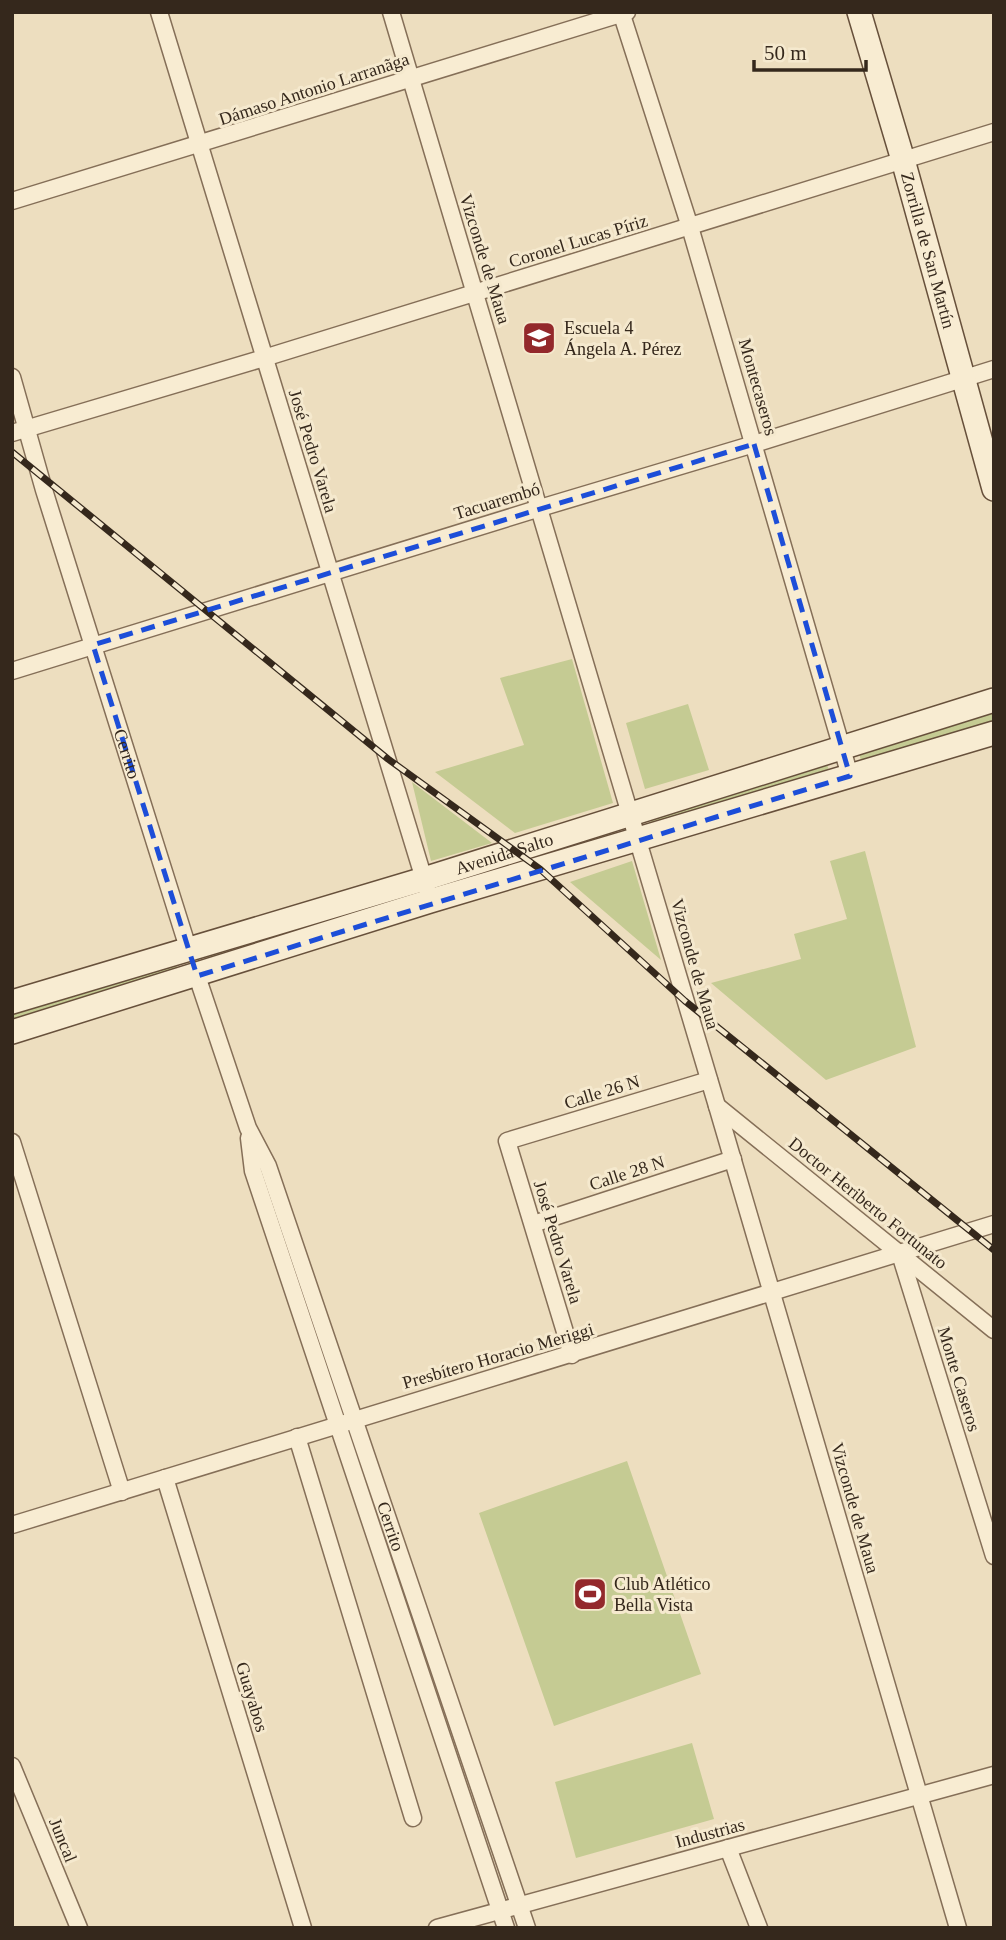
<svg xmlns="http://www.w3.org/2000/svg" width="1006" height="1940" font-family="'Times New Roman',serif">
	<rect width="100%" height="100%" fill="#eddebf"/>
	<path fill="#c5cb93" d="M572,659l41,144 -98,30 -80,-61 89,-27 -24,-67z
		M688,704l21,66 -64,19 -19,-66z
		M994,708v17l-132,39 -4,-14z
		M827,764l3,10 -177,54 -4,-11z
		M412,782l80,61 -61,18z
		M615,827l3,10 -74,23 -11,-9z
		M865,851l51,196 -90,33 -115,-97 90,-24 -7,-25 53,-15 -17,-58z
		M632,861l29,99 -91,-78z
		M409,890l3,10 -204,65 -4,-10z
		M176,963l3,10 -167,49v-11z
		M627,1461l74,213 -147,52 -75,-213z
		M692,1743l22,76 -138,39 -21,-76z"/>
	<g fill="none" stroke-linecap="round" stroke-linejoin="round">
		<g stroke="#856f58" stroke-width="19">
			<g id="street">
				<path d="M159,12l268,877"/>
				<path d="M391,12l326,1094 241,822"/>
				<path d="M621,12l69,215 160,549"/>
				<path d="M12,201l615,-189"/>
				<path id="s1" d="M12,377l32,113 144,458"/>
				<path d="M12,433l252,-75 730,-226"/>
				<path d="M12,671l528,-163 214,-64 240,-75"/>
				<path id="s2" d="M197,976l51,152 20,38 259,762"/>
				<path d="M717,1106l277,224"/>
				<path d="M249,1138l4,33 253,757"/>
				<path d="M12,1142l110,350"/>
				<path d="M533,1224l200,-65"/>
				<path d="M900,1254l94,302"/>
				<path d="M572,1355l-65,-214 202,-61"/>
				<path d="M297,1437l116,381"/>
				<path d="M165,1478l138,450"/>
				<path d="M12,1525l982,-301"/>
				<path d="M12,1766l67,162"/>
				<path d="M728,1848l31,80"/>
				<path d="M437,1928l557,-153"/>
			</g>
		</g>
		<g stroke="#67503b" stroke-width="26">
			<g id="secondary">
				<path id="s3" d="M859,12l44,148 91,329"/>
				<path id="s4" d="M12,1002l412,-123 570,-179"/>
				<path d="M12,1032l418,-131 564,-168"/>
			</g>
		</g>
		<use href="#street" stroke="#f8ecd2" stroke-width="16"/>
		<use href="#secondary" stroke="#f8ecd2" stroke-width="23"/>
		<g stroke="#35281c" stroke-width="7">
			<path id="rail" d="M12,452l376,307 152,110 145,132 309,249"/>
		</g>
		<use href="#rail" stroke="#f5e9ce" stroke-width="4.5" stroke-dasharray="13" stroke-linecap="butt"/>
	</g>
	<path fill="none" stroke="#1d4ed8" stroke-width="5" stroke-dasharray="14 9" stroke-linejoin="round" d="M754,444l96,332 -653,200 -104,-331z"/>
	<defs>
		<g id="school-square" transform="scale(1.75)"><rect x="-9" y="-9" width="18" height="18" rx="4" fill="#93282b" stroke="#f5e9ce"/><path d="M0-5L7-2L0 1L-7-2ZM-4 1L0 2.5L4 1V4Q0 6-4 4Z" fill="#fff"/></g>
		<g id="stadium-square" transform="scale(1.75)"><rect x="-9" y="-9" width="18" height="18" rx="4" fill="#93282b" stroke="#f5e9ce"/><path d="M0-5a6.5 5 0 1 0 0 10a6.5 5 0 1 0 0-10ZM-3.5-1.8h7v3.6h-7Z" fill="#fff"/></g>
	</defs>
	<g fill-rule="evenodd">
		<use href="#school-square" x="539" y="338"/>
		<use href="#stadium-square" x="590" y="1594"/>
	</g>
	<g text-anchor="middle" stroke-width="6" stroke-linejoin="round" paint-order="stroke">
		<g font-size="18" fill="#35281c" stroke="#f5e9ce">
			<text transform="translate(314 89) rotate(-18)" y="6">Dámaso Antonio Larranãga</text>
			<text transform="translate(578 241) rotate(-17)" y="6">Coronel Lucas Píriz</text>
			<text dy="6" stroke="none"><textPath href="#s3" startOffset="248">Zorrilla de San Martín</textPath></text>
			<text transform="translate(485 259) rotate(73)" y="6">Vizconde de Maua</text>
			<text transform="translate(758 387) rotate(74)" y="6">Montecaseros</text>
			<text transform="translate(313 451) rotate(73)" y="6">José Pedro Varela</text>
			<text transform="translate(497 501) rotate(-17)" y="6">Tacuarembó</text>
			<text dy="6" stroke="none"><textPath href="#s1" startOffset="394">Cerrito</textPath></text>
			<text dy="6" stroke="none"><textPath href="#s4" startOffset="514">Avenida Salto</textPath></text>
			<text transform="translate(695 964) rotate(74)" y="6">Vizconde de Maua</text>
			<text transform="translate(602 1092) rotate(-17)" y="6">Calle 26 N</text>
			<text transform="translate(627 1173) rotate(-18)" y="6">Calle 28 N</text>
			<text transform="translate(868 1203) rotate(39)" y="6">Doctor Heriberto Fortunato</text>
			<text transform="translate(558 1242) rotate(73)" y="6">José Pedro Varela</text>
			<text transform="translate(498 1356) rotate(-16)" y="6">Presbítero Horacio Meriggi</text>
			<text transform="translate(959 1379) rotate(73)" y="6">Monte Caseros</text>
			<text transform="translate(855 1508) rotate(74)" y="6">Vizconde de Maua</text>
			<text dy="6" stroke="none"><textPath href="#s2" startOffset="584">Cerrito</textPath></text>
			<text transform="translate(252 1697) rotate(73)" y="6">Guayabos</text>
			<text transform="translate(710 1833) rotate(-15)" y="6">Industrias</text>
			<text transform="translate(63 1840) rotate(68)" y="6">Juncal</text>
		</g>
		<g font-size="18" fill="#35281c" stroke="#f5e9ce" text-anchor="start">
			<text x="564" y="334">Escuela 4<tspan x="564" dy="21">Ángela A. Pérez</tspan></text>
			<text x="614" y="1590">Club Atlético<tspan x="614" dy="21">Bella Vista</tspan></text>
		</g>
	</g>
	<rect width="1006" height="1940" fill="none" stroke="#35281c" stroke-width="28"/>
	<path d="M754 60v10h112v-10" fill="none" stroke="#35281c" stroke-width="3.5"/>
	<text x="764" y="60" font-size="21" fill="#35281c" stroke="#f5e9ce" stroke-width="5" paint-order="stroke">50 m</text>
</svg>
